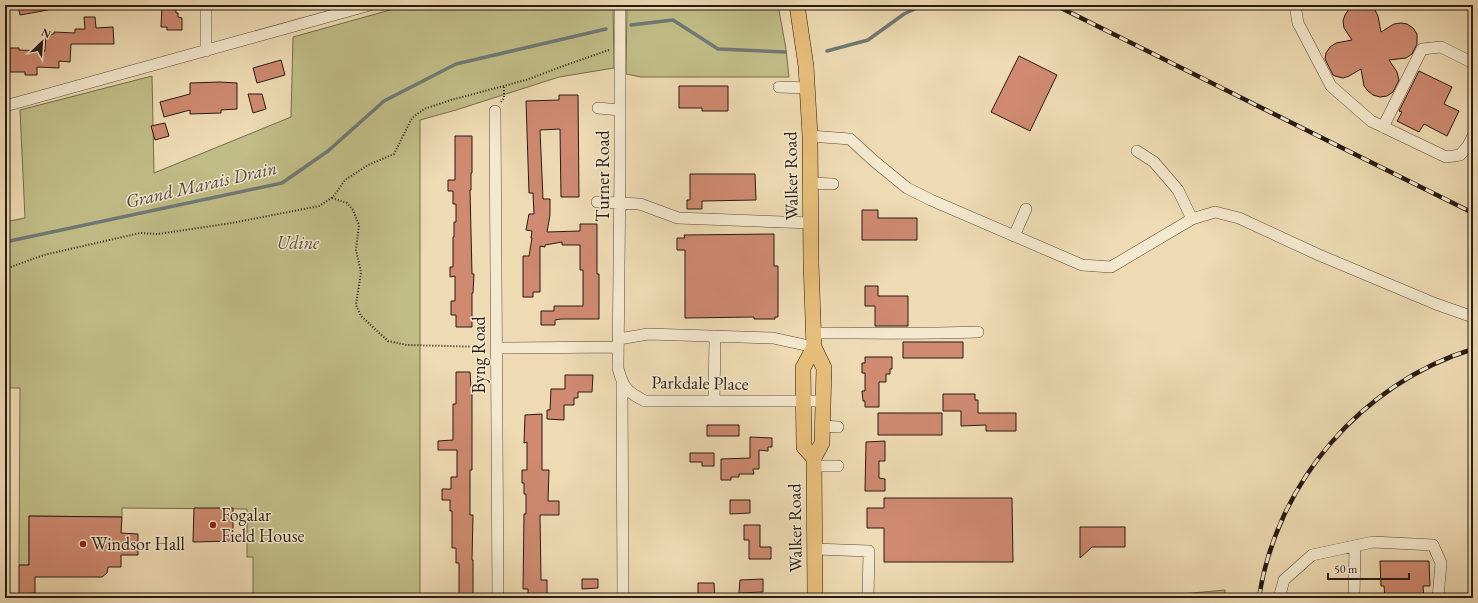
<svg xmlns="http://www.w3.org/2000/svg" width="1478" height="603" font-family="'EB Garamond',serif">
	<rect width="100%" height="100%" fill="#eedbb3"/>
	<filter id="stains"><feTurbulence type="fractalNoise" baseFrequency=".005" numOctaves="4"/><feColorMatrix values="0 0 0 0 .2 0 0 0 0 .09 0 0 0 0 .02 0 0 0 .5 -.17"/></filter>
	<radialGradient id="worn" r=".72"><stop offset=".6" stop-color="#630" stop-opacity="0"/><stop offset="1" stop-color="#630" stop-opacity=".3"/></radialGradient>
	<path fill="#c1bd87" stroke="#746c4e" d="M408,5h205l1,63 -55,9 -103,33 -36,10v478h-167v-41h-6v-48l-125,-1v9l-93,-1v49h-10l1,-177h-15v-166l20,-4 -5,-108 132,-34 2,97 137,-56 2,-80z
		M627,5h151l8,44 3,28h-148l-15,-3z
		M1225,590v8h-88z"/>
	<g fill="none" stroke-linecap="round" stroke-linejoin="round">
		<path stroke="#6f7976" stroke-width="3.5" d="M631,25l42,-5 45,29 67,3
			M827,51l41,-11 36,-26 19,-9
			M5,242l277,-59 46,-32 56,-50 72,-37 150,-35"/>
	</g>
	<path fill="#cf8a71" stroke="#281b14" d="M18,5h30v5l-28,5z
		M162,5h14v8h2v4l4,1v12h-15v-3h-6z
		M1355,5h14l6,5 3,6 3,16 13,-8 7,-1 6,1 6,4 4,6v10l-5,10 -6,4 -17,2 8,12 2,8 -6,12 -6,4 -7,1 -7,-2 -5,-4 -4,-5 -3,-17 -12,7 -6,2 -8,-2 -2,-1 -8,-16 1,-6 4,-6 6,-4 16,-3 -8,-12 -1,-7 2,-6 4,-6z
		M84,17h11l1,11 17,-1 1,17h-43l-1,18 -11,-1v7l-22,-1v8h-12v-3h-15v-24h9v2l26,1 1,-17h8v-2l21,1v-4h10z
		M1019,56l38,19 -27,56 -39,-19z
		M281,60l4,15 -28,8 -4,-15z
		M1419,71l33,16 -8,17 15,7 -12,25 -23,-12 -5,8 -22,-11 5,-9 -3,-1z
		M220,82l17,1v26l-16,1v3l-31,1v-4l-26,7 -4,-15 30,-8v-11z
		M679,86h49v25h-26v-3h-23z
		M248,94h14l4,15 -13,4z
		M559,95h19l1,102h-18l-1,-68 -20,1 3,69h7v16l-3,17 33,-1v-7h17v50h2v45h-38l-6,1v5h-14v-14h13v-5h29v-36h-3v-25h-18v-3l-17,3v2l-5,-1v46h-7v5h-10v-41h6l3,-18h-1l1,-7 -6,-1 3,-16h5l-1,-21h-4l-3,-92 33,-1z
		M165,123l4,13 -14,4 -4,-14z
		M455,136h17v37h-1v17h-1l2,84h2l-1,19h-1v34h-16v-12h-5v-14h4v-25l-5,1v-10h3v-30h1v-15h2v-18h-3v-13h-5v-11h7z
		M690,174h65l1,26 -54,1v8h-15v-9h3z
		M862,210h16v8h39v22h-55z
		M774,234v32h4v51h-3v2h-21v-2l-69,1v-68h-8v-12h8l-1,-3z
		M865,286h13v10h30v30h-33v-20h-10z
		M903,342h60v16h-60z
		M865,357h27v12h-2v5h-4v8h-7v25h-14v-6h-2l-1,-10h3v-18h-3v-10h3z
		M456,372h14l1,16h1v82h-2v45h3l-1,45h1v38h-14v-35h-3v-15h-4v-37h-2v-11h-8v-11h9v-12h6v-27h-19v-9l15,-1v-36h3z
		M565,375h28l-1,17h-14v6h-4v7h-10v15l-17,-1v-9h3l1,-21h14z
		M943,394h32v6h3v13h38v18h-30v-6l-25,1v-15h-18z
		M878,413h64v22h-64z
		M542,414v56h7l-1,31h11v14h-19l1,65h6v18h-19v-9h-5l1,-75h2v-20h-2v-11h-2v-13h5v-28l-3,1 1,-28z
		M707,425h32v11h-32z
		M750,437l22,1v9h-4v4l-9,-1v19h-6l1,5h-15v3h-8v3h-10v-21l29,-1z
		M885,441v20h-6v17l6,1v12h-20l1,-49z
		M690,453h24v13h-12v-4h-12z
		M884,498h128l1,64h-129v-34h-17v-20h17z
		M730,500h20v13l-20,1z
		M194,508h39v33l-40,1z
		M29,516l93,1 -1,16 17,1v21h-17v12h-13l-1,6 -5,4h-67v16l-16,1v-29h10z
		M744,525h16v22h11v12h-22v-19h-5z
		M1080,527h45v20h-33l-12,11z
		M1380,561h49l1,25h-7l1,12h-39l-1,-12h-3z
		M582,579h16v9l-16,1z
		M763,579v13l-24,1 1,-13z
		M698,583h16l1,15h-17z"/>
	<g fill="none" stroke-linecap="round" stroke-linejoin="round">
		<g stroke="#5a4b3c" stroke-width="12">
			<path id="minor" d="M620,5v162l-2,201c5,20 9,24 27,33h178
				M1295,5l3,18 33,63 40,35 75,36 14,-2 8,-9 5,-10
				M206,51v-46
				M779,87l28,1
				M5,106l365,-101
				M598,108l22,2
				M495,111l3,487
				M1383,127l39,-78 19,-2 32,16
				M810,136l40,3 24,22 33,27 24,12 151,65 29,2 81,-48 23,-7 24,6 80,37 117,49 37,13
				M1137,151l17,11 24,28 14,29
				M810,183l23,1
				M597,202l43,2 38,14 133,5
				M1014,236l12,-27
				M813,333c55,0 110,1 165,-1
				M619,339l29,-5 125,4 41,9
				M496,348l122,-1
				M622,383l1,215
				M714,401l1,-65
				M823,426l15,1
				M814,466h24
				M815,549l54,2 -1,47
				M1279,598l5,-18 28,-25 61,-13 60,3 8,18 -3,35
				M1354,598l1,-52"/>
		</g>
		<g stroke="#281b14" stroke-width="16">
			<path id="major" d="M797,5l9,61 4,70 1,127 3,84 10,21 -2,75 -8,15 1,140
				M814,458l-10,-11 -1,-79 11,-21"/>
		</g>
		<path stroke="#281b14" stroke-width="2" stroke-dasharray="1 2" stroke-linecap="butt" d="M501,102l3,-4v-12
			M332,198l15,5 6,7 6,15 -3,25 5,22 -5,33 5,11 27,25 19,4 79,2
			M5,269l39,-14 96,-22 18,1 74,-11 87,-17 14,-9 12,-17 23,-15 26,-11 18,-36 12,-9 27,-9 75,-20 40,-15 43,-15"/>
		<use href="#minor" stroke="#f4e8ce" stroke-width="11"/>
		<use href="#major" stroke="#e7be7a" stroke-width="15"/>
		<g stroke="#281b14" stroke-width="4.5">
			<path id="rail" d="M1055,5l418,208
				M1259,598c17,-115 103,-215 214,-249"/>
		</g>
		<use href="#rail" stroke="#f4e8ce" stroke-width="3" stroke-dasharray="9" stroke-linecap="butt"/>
	</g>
	<g fill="#8f2418" stroke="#f4e8ce" stroke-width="1.5">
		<circle cx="213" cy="525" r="4"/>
		<circle cx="83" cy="544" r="4"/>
	</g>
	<g text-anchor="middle" stroke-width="3" stroke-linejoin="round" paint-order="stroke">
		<g font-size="18" fill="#281b14" stroke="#f4e8ce">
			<text transform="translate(603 176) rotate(-90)" y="6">Turner Road</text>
			<text transform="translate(791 176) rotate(-91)" y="6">Walker Road</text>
			<text transform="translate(479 355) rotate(-90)" y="6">Byng Road</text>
			<text transform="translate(700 383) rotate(1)" y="6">Parkdale Place</text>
			<text transform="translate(795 528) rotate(-91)" y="6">Walker Road</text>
		</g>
		<g font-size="18" font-style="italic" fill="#564c36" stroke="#f4e8ce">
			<text x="298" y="249">Udine</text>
		</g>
		<g font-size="18" fill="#281b14" stroke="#f4e8ce" text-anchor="start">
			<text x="221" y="521">Fogalar<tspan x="221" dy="21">Field House</tspan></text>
			<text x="91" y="550">Windsor Hall</text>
		</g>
		<g font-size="19" font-style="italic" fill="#4c4a45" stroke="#f4e8ce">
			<text transform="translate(201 184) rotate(-13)" y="7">Grand Marais Drain</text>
		</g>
	</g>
	<rect width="1478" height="603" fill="none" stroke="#eedbb3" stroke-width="20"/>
	<rect x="6" y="6" width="1466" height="591" fill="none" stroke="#281b14" stroke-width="2"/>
	<rect x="10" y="10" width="1458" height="583" fill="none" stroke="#281b14"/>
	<g transform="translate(42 42) rotate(25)" stroke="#f4e8ce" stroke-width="3" paint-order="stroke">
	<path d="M0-3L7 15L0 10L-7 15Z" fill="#281b14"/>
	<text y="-6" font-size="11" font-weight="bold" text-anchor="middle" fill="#281b14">N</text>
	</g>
	<path d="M1328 573v6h81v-6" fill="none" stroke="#281b14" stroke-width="2"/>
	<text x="1334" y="573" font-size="12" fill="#281b14" stroke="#f4e8ce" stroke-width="3" paint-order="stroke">50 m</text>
	<rect width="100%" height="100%" filter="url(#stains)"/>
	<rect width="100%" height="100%" fill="url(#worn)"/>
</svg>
